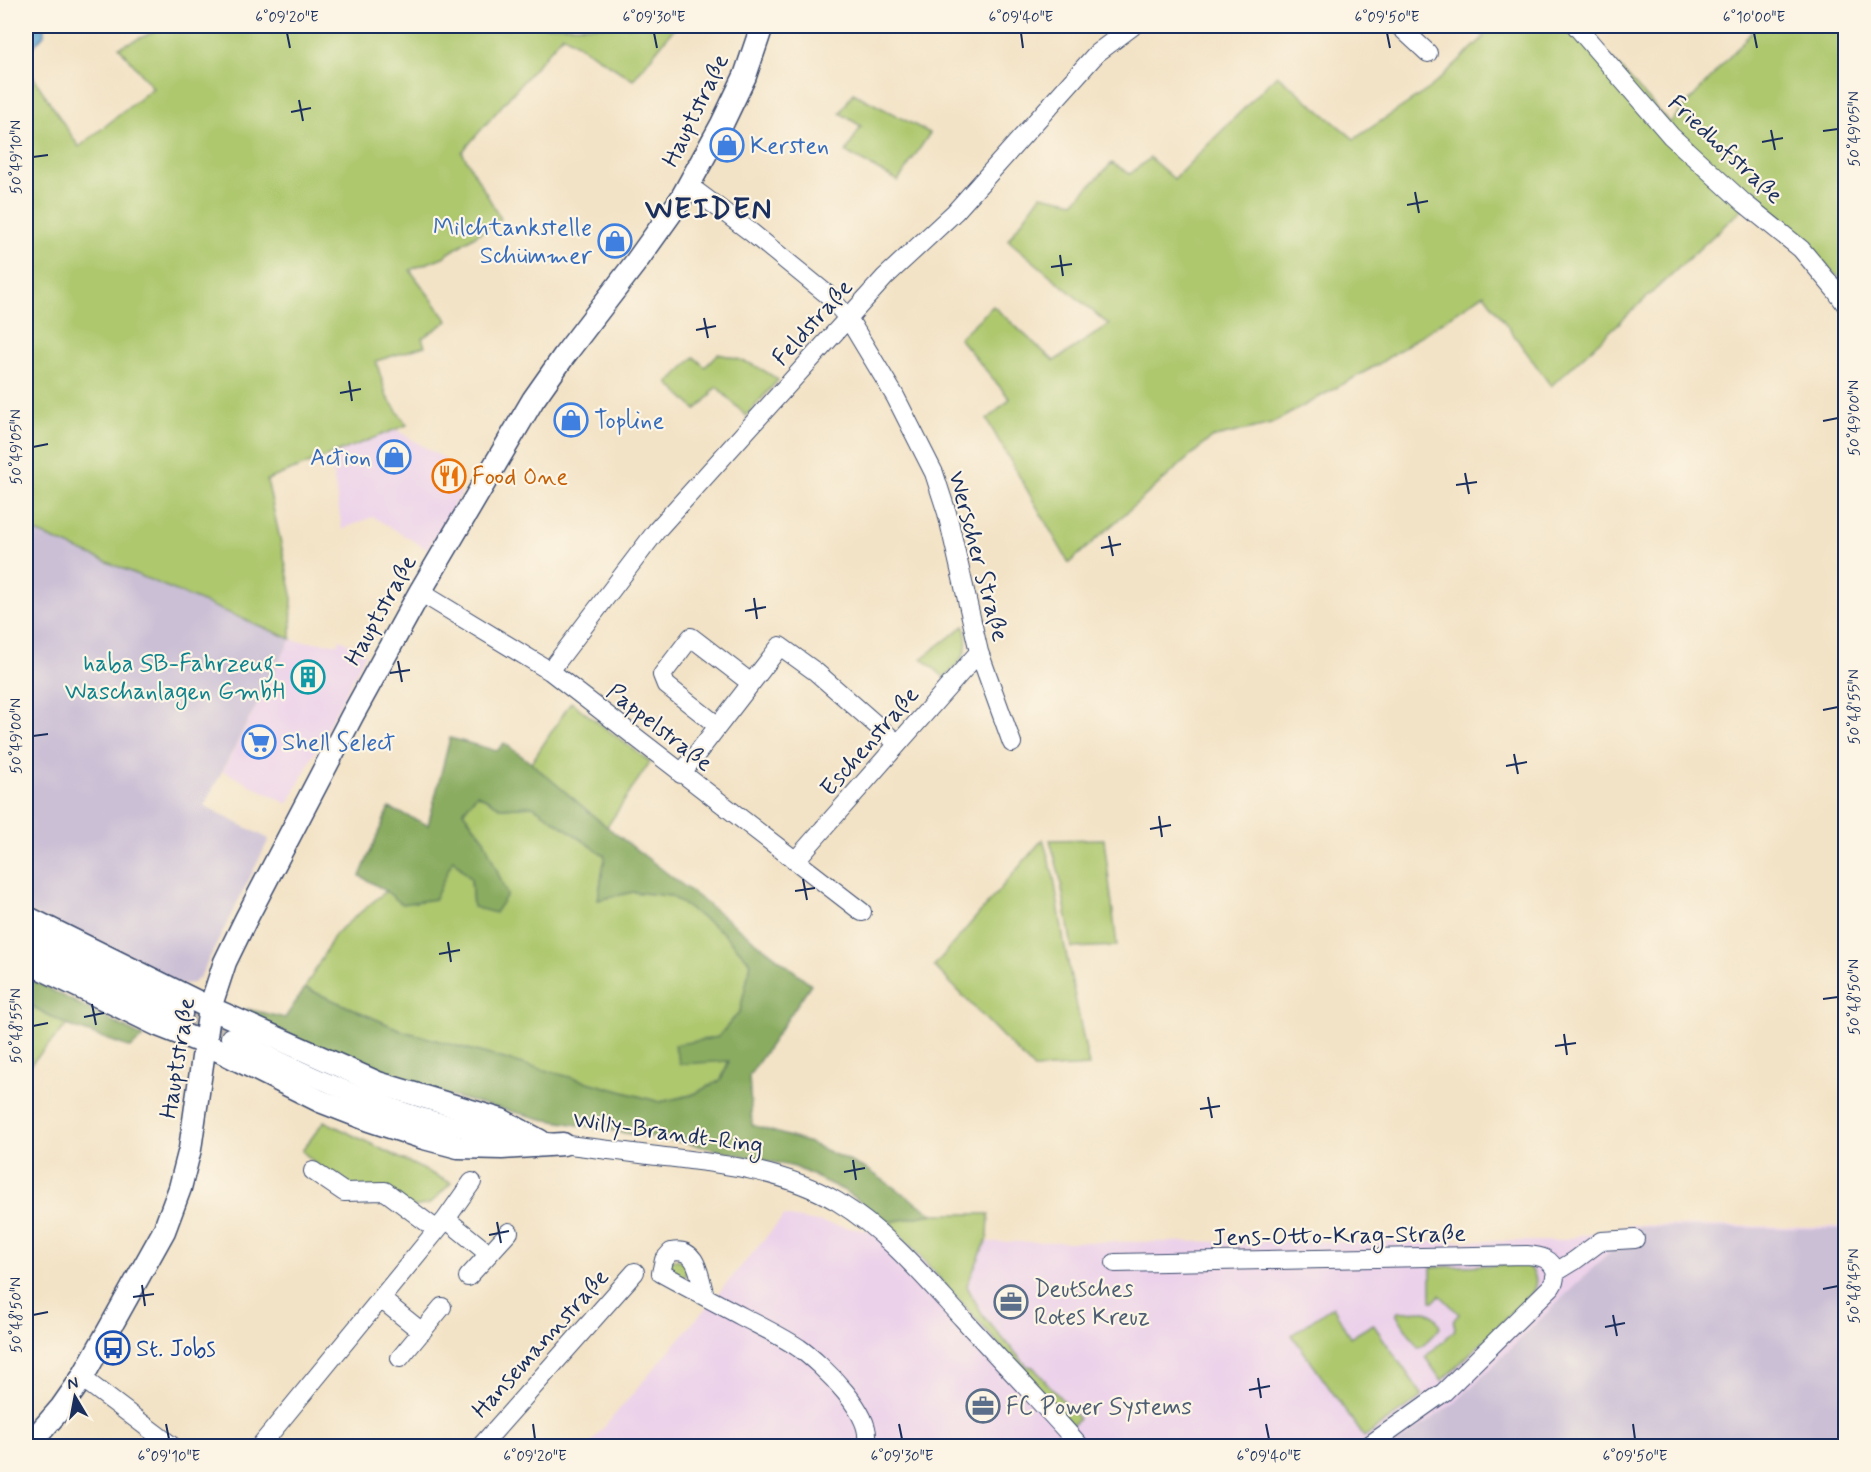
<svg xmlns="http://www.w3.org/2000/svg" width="1871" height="1472" font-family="Mynerve,sans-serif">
	<rect width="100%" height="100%" fill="#fcf5e5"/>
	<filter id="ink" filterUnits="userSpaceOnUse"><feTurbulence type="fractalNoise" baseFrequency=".0167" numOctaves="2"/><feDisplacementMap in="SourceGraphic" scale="12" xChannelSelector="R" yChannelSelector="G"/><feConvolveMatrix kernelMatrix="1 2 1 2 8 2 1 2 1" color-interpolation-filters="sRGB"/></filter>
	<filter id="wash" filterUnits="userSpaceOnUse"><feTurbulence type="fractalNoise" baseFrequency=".008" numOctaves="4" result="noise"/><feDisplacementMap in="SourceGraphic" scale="24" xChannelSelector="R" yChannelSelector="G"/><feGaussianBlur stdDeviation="1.35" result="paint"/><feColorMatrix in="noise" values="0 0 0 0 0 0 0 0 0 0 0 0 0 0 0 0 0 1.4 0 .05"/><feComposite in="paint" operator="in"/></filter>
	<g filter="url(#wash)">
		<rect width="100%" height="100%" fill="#f3e3c6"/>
		<path fill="#ecd1ea" d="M395,429l51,31 -9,17 25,15 -35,57 -54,-32 -31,12 -12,-73z
			M291,639l5,2 42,3 2,-5 26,14 -78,151 -65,-33z
			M784,1216l145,26 626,-1 78,-16 212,2v219h-1257z"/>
		<path fill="#cbbfd5" d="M26,528l265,111 -87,167 65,33 -69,138 -7,6 -14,1 -153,-74z
			M1635,1227l210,2v217h-452l63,-44z"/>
		<path fill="#aec86e" stroke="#647c66" stroke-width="1.5" d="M168,26h508l-43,54 -70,-45 -101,117 39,67 -58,38 -33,13 38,51 -26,17 3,8 -49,15 11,36 20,28 -140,55 25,114 -1,45 -265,-111v-462l53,81 74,-59 -34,-41z
			M1474,26h108l88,97 87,-97h88v257l-92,-84 -202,187 -67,-92 -107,71 -106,59 -60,14 -142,125 -82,-143 23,-21 -51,-61 34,-32 61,55 55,-36 -101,-85 33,-45 33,7 38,-39 18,11 20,-16 24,21 103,-104 77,64 75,-50 55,-52z
			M853,93l77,40 -32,48 -52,-29 15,-26 -21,-13z
			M718,354c21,4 43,13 60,26l-32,36 -29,-29 -6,5 1,2 -16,16 -27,-26v-2l25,-25 11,10z
			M964,626c8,26 -3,34 -19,52l-23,-20z
			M571,702l79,60 -43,65 -76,-64z
			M477,794l25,14 31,-2 72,50 -7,44 35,-8 38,4 50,35 30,32 -11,48 -22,26 -38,27 49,-4 -8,20 -30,15 -31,7 -257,-71 -98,-43 31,-55 50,-42 16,13 50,-45 19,20 2,28 10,-70 -20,-25z
			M1043,839l11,39 11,70 24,118 -55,3 -100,-103z
			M1104,839l13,107 -45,2 -12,-71 -10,-37z
			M26,1003l41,22 -41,44z
			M324,1121l127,62 -21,21 -17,3 -64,-21 -12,-12h-10l-25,-23z
			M933,1214h56l-1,23 -21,48c4,12 11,20 16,31l44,50 6,1 46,52 -7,7 -183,-204z
			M672,1259l13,2 3,9 -3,7 -13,-4 -3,-7z
			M1524,1264c12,6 15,17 8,29l-90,88 -17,-24 29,-26 1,-4 -2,-6 6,-7 -19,-19 -6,6h-3v-34z
			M1333,1306l17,32 23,-14 50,72 -59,41 -72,-102z
			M1426,1311c6,2 13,10 14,17l-18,18 -4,1 -22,-33 2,-2z"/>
		<path fill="#8aac61" stroke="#526e60" stroke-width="1.5" d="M450,738l47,13 7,-8 27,20 76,64 204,157 -62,92 3,49 58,18 58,27 65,44 -44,8 -44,-31 -50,-24 -114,-25 -139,-23 -148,-37 -148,-67 1,-6 38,9 20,-30 98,43 257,71 32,-7 29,-15 8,-19 -49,3 -6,-19 44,-8 22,-26 11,-48 -30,-32 -50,-35 -38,-4 -35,8 7,-44 -72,-50 -31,2 -25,-14 -14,18 20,25 24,58 -12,18 -22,-6 -2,-28 -18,-20 -18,40 -33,5 -16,-13 -26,-15 29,-68 39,17z
			M26,977l2,1 115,59 -12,11 -64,-23 -41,-22z"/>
		<path fill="#5aa4d2" stroke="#3a6a98" stroke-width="1.5" d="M26,26h18v9l-11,12 -7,-1z"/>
	</g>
	<g filter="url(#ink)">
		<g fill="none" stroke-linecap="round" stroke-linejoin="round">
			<path stroke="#c8bfb1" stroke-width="22" stroke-dasharray="22 11" stroke-linecap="butt" d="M181,1014l49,23"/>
			<g stroke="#3b4a6e" stroke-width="20">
				<path id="minor" d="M1399,26l29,27
					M1576,26l95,110 73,67 57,46 35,42 10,14
					M688,185l64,48 76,62 20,23 47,78 39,77 13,40 32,139 33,91
					M420,592l130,79 312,241
					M550,671l107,-141 228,-253 70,-65 142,-159 36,-27
					M718,726l-52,-41 -4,-10 29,-38 60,46
					M681,774l99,-128 36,26 82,72
					M795,861l184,-209
					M230,1037c76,37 151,73 233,91 61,13 124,19 186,27 64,8 132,13 189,47 49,30 87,76 125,117 39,43 79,84 117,127
					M313,1171l31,21 41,-1 52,39
					M446,1219l43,35
					M1115,1263l412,-8c14,1 24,3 29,17l18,-11 27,-20 34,-2
					M468,1277l41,-45
					M705,1296c-6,-20 -7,-50 -34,-44l-7,8 -3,13c27,15 54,29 82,44 19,10 38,19 56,31 21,15 80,70 66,98
					M381,1299l41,33
					M400,1358l42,-51
					M82,1378l90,68
					M260,1446l186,-227 26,-37
					M481,1446l154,-174
					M1368,1446l76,-54 107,-105 3,-5 2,-10"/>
			</g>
			<g stroke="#3b4a6e" stroke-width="25">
				<path id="major" d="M26,917l184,91 168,75 123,37 39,21
					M26,939l155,75
					M26,961l132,64 46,18 116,58 49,19 55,18 34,9 44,1 61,-4
					M28,1446l33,-38 21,-30 82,-147 16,-43 10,-39 20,-141 15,-46 21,-43 106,-203 68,-124 113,-192 31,-44 72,-94 45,-63 41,-75 23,-48 17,-50"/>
			</g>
			<use href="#minor" stroke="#fff" stroke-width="18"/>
			<use href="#major" stroke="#fff" stroke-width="22"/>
		</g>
	</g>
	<path fill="none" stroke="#1b2f5e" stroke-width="2" d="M287,33l3,15M654,33l3,15M1021,33l2,15M1387,33l3,15M1754,33l3,15M299,100l4,21M291,112l20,-4M1771,130l4,20M1823,131l15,-2M1762,142l21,-4M33,157l15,-2M1415,192l4,21M1407,205l21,-4M1060,255l3,21M1051,267l21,-3M704,318l4,20M696,330l20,-4M349,381l3,20M340,393l21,-4M1823,421l15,-3M33,447l15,-3M1465,473l4,21M1456,485l21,-3M1109,536l4,20M1101,548l20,-4M754,598l3,21M745,611l21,-4M398,661l4,21M390,673l20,-3M1823,710l15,-3M33,736l15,-2M1514,754l4,20M1506,766l21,-4M1159,816l3,21M1150,829l21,-4M803,879l4,21M795,891l20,-3M448,942l3,20M439,954l21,-4M1823,999l15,-2M92,1004l4,21M84,1017l20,-4M33,1026l15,-3M1564,1034l3,21M1555,1046l21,-3M1208,1097l4,21M1200,1109l20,-3M853,1160l3,20M844,1172l21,-4M497,1222l4,21M489,1235l20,-4M142,1285l3,21M1823,1289l15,-3M133,1297l21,-3M33,1315l15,-3M1613,1315l4,21M1605,1327l20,-4M1258,1378l3,20M1249,1390l21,-4M166,1424l3,15M533,1424l2,15M899,1424l3,15M1266,1424l3,15M1633,1424l2,15"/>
	<defs>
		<g id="shop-ring" transform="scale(1.725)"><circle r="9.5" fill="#fcf5e5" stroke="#3f7fe0" stroke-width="1.5"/><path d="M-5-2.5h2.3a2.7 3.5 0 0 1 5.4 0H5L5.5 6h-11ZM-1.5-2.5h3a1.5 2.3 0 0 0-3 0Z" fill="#3f7fe0"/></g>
		<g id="restaurant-ring" transform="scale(1.725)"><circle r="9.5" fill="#fcf5e5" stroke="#e8710a" stroke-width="1.5"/><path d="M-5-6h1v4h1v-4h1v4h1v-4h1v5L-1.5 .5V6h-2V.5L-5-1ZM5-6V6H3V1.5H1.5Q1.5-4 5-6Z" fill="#e8710a"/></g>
		<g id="building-ring" transform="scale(1.725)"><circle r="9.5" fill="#fcf5e5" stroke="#0f9aa8" stroke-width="1.5"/><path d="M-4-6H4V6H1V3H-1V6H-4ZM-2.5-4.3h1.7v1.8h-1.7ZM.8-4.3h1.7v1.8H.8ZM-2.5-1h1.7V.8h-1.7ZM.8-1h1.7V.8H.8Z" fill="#0f9aa8"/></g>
		<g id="supermarket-ring" transform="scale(1.725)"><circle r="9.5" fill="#fcf5e5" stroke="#3f7fe0" stroke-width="1.5"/><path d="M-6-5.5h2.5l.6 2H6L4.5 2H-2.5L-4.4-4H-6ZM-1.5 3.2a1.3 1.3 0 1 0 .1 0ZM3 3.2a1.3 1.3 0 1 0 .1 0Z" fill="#3f7fe0"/></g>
		<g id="office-ring" transform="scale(1.725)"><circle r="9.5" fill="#fcf5e5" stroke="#5c6f8a" stroke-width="1.5"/><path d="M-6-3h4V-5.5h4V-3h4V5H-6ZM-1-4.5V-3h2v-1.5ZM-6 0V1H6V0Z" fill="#5c6f8a"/></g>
		<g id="bus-ring" transform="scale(1.725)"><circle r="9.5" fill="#fcf5e5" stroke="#1a4fb4" stroke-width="1.5"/><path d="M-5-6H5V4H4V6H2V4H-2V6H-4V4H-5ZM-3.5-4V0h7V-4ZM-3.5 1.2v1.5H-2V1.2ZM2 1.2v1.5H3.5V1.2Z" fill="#1a4fb4"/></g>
	</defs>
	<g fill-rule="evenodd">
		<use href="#shop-ring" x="727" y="145"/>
		<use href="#shop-ring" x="615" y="241"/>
		<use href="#shop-ring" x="571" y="420"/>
		<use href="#shop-ring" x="394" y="457"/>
		<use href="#restaurant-ring" x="449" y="476"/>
		<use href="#building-ring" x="308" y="677"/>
		<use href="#supermarket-ring" x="259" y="742"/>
		<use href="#office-ring" x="1011" y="1302"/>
		<use href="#bus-ring" x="113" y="1348"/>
		<use href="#office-ring" x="983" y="1406"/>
	</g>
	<g text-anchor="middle" stroke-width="4.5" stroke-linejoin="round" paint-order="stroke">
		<g font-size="24" fill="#1b2f5e" stroke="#fcf5e5">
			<text transform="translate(695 110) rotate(-64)" y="8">Hauptstraße</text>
			<text transform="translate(1726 149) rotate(43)" y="8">Friedhofstraße</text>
			<text transform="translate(812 322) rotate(-48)" y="8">Feldstraße</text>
			<text transform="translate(979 556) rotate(75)" y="8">Werscher Straße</text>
			<text transform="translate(380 610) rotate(-61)" y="8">Hauptstraße</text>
			<text transform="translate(660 727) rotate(38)" y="8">Pappelstraße</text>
			<text transform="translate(869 741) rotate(-49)" y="8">Eschenstraße</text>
			<text transform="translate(177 1058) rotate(-81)" y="8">Hauptstraße</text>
			<text transform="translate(668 1132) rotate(8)" y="8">Willy-Brandt-Ring</text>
			<text transform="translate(1339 1235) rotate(-1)" y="8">Jens-Otto-Krag-Straße</text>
			<text transform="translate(540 1343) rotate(-48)" y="8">Hansemannstraße</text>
		</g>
		<g font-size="24" fill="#366cbe" stroke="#fcf5e5" text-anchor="start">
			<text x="750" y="153">Kersten</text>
			<text x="592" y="235" text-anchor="end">Milchtankstelle<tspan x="592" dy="28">Schümmer</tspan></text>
			<text x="594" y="428">Topline</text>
			<text x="371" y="465" text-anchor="end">Action</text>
			<text x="282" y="750">Shell Select</text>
		</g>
		<g font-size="24" fill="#c56008" stroke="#fcf5e5" text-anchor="start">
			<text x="472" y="484">Food One</text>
		</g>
		<g font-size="24" fill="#0d838f" stroke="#fcf5e5" text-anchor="end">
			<text x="285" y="671">haba SB-Fahrzeug-<tspan x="285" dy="28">Waschanlagen GmbH</tspan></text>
		</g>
		<g font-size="24" fill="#4e5e75" stroke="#fcf5e5" text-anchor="start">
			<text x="1034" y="1296">Deutsches<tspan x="1034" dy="28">Rotes Kreuz</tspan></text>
			<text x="1006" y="1414">FC Power Systems</text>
		</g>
		<g font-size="24" fill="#164399" stroke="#fcf5e5" text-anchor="start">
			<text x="136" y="1356">St. Jobs</text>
		</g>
		<g font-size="30" font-weight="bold" letter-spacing="1.5" fill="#1b2f5e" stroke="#fcf5e5">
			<text x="709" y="218">WEIDEN</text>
		</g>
	</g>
	<rect width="1871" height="1472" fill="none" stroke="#fcf5e5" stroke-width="66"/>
	<g transform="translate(75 1397) rotate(350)" stroke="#fcf5e5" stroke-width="4.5" paint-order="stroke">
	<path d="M0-4.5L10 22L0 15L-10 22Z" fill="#1b2f5e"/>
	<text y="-9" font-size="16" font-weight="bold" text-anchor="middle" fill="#1b2f5e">N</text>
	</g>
	<rect x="33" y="33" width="1805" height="1406" fill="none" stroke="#1b2f5e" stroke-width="2"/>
	<g font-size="15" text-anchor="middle" fill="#1b2f5e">
		<text x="287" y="22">6°09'20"E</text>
		<text x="654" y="22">6°09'30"E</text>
		<text x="1021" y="22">6°09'40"E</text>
		<text x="1387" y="22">6°09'50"E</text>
		<text x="1754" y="22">6°10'00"E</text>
		<text transform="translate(1854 129) rotate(-90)" y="5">50°49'05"N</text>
		<text transform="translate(16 157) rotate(-90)" y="5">50°49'10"N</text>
		<text transform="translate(1854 418) rotate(-90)" y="5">50°49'00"N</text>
		<text transform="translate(16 447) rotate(-90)" y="5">50°49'05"N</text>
		<text transform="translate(1854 707) rotate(-90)" y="5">50°48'55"N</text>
		<text transform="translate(16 736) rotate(-90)" y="5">50°49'00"N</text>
		<text transform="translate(1854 997) rotate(-90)" y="5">50°48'50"N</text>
		<text transform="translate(16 1026) rotate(-90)" y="5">50°48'55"N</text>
		<text transform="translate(1854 1286) rotate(-90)" y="5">50°48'45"N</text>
		<text transform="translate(16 1315) rotate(-90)" y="5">50°48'50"N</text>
		<text x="169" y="1461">6°09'10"E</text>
		<text x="535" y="1461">6°09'20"E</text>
		<text x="902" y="1461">6°09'30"E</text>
		<text x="1269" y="1461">6°09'40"E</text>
		<text x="1635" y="1461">6°09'50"E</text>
	</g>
</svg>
